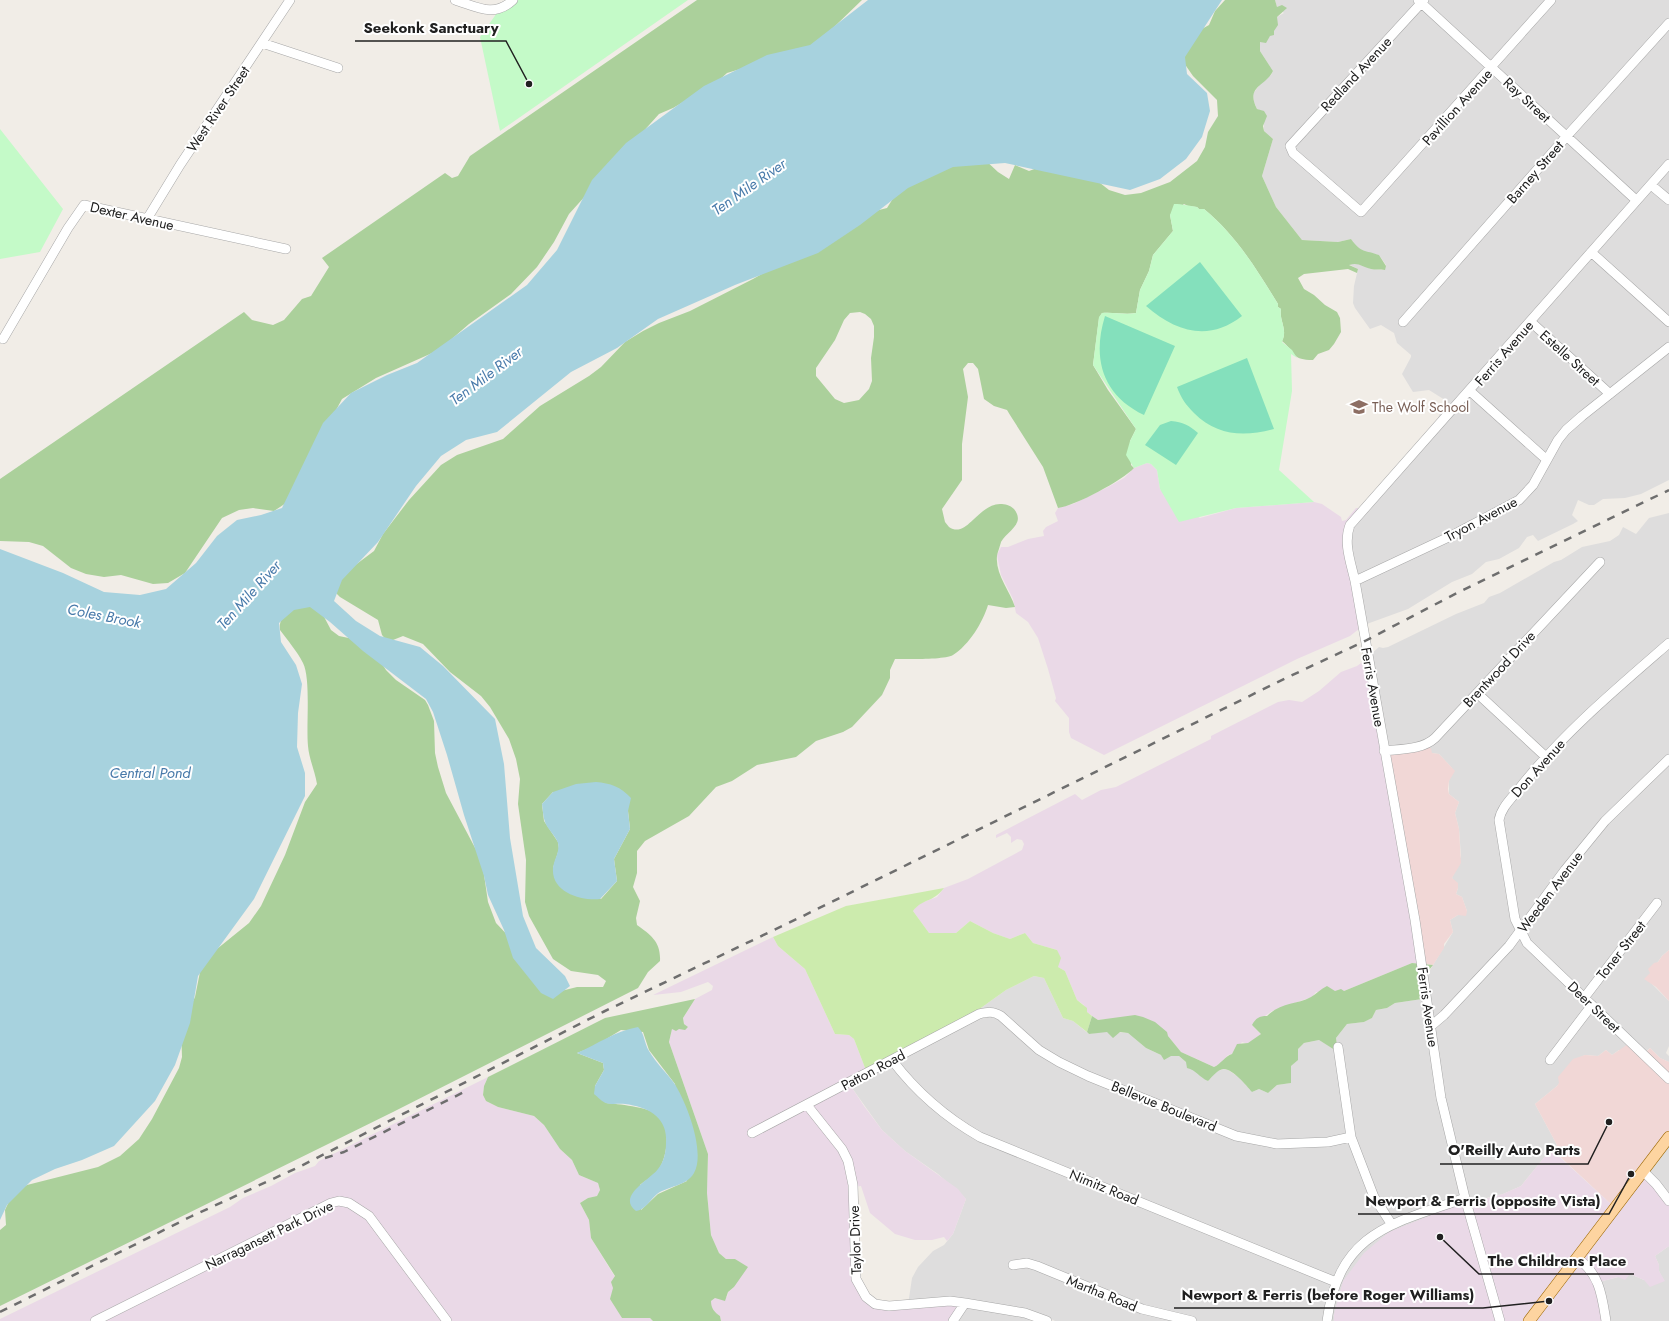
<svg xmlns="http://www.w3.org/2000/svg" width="1669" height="1321" font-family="Jost,sans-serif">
	<rect width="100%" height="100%" fill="#f1ede7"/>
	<path fill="#dedddd" d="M1275,0h394v480l-28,14 -16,4 -22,1 -9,6h-5l-11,-5 -6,15 6,6 -5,3 -33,16 -2,1 -5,-6 -6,2 -8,11 -20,11 -13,3 -14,12 -20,8 -44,27 -44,16 -13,-85 1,-12 83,-102 10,-26 -16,-10 -16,2 -11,-18 9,-17v-2l-14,-12 -3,-10 -13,-8 -11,4 -15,-21 -2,-5 1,-17 4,-17 -10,-5 11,-1 12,6 13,1 2,-5 -7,-10 -14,-2 -10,-7 -4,-7 -13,3 -36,-2 -26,-33 -14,-31 11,-37 -9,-8v-19l-7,-3 -3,-7 -1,-8 10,-14 8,-5 2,-4 -13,-20v-9l10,-6 4,-5 3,-14 7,-4 -7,-6z
		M1669,513v437l-7,6 -12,17 2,11 17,17v45l-3,7 3,3v6l-9,-4 -10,-10 -5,4 -26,-2 -7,5 -6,-5 -8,6 -13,-1 -6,3 -22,28 -22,18 22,41 -3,6 -3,-2 -30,37 -18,8 -34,8 -135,112v7h-279l-7,-4 -12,-4 -6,8h-81l-41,-16 4,-27 6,-11 15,-16 11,-6 9,-11 13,-35 -28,-25 -33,-23 -23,-21 -30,-42 -2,-6 128,-72 28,-20 28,-14 10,2 19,40 10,3 16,13 15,-3 24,2 18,15 15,7 18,1 29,25 8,-9 7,-3 5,1 12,8 12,14 7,-3 9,4 9,-8 14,-2v-17l6,-6 1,-11 6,-6 15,-3 19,11 -2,-13 11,-14 17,-2 8,-4 4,-8 11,-2 8,-5 34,-5 -4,-29 5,1 23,-38 -3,-12 8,-5 9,-4 -5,-14 -6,-3 2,-6 -6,-10 9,-22 -2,-27 -4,-16 4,-11 -10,-8v-13l3,-13 -13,-14 -52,-6 -17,-93 9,-8 4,1 5,-1 68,-33 28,-11 5,-6 11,-4 54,-31 7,-2 21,-13 28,-6 9,-6 4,-8 13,7 13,-16z
		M1669,1137v69l-12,-22 -13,-14z
		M1669,1246v75h-62l-8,-39 31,-8 14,6 20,1 -5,-10v-6l-4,-9z"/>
	<path fill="#f1d7d6" d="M1425,742l6,7 1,4 7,1 16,17 -6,10 -1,8 1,5 10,8 -4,11 4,16 2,34 -9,15 6,5v5l-2,6 6,3 5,14 -1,5 -8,-1 -8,5 3,12 -9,12v4l-11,17 -16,-2 -30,-215z
		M1669,950v51l-13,-14 -12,-8 6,-6 -2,-4 6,-6 4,-1 4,-6z
		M1634,1040l12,12 4,-4 10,10 9,4v75l-56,69 -59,-55 3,-6 -22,-41 22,-18 2,-3 -1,-6 15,-18 12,-4 13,1 8,-6 6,5z"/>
	<path fill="#ead9e7" d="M1147,463l4,1 6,6 3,19 40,29 36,-10 78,-6 8,2 19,13 1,4 4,-1 10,-12h5l-9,20 -1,12 13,85 -14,11 -53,23 -193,96 -33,-17 -2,-6v-14l-14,-17 1,-3 -8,-29 -10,-31 -10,-16 -12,-9 -3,-14 -12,-24 -4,-20 4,-8h7l20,-8 16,-3 -1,-5 3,-4 12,-6 -3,-8 3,-5 15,-4 35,-17 16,-9 10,-10z
		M1368,658l2,1 47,304h-5l-68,28 -28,1 -4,5 -40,14 -20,14 9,9 -4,4 -9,6 -6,-2 -10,12 -4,1 -7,8 -7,4 -33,-15 -13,-16 -63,-17 -7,1 -6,-4 -5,-4 -3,-7 -7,-5 -12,-29 -7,-4 -1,-17 -24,-7 -8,-10 -15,6 -17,-6 -23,-12 -14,12h-27l-16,-22 5,-7 19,-7 7,-9 24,-9 54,-29 2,-6 -2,-4 -5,-1 -6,4v-6l-4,-4 -11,5v-3l79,-41 7,6 19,-10 15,-3 95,-48v-3l67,-34 11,-2 13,2 17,-11 22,-19 16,-6z
		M773,937l5,9 27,23 30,65 14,1 5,4 13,34 -17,9 2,6 12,18 18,24 23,21 53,38 8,10 -13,35 -6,7 -3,-4 -12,3h-17l-20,-6 -25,-21 -9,-27 -8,1 6,92 6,13 16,10 81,1 -13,18h-228l-1,-5 -6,-4 -3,-6v-5l4,-3 12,-1 1,-5 6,-5 6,-24 -5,-4h-9l-7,-6 -8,-18 -4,-42 1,-39 -39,-112 3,-13 16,-1 -4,-4 -1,-6 12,-19 17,-9 1,-4 -5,-4 -27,10 -28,3z
		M488,1077l-4,9 -1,9 3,6 12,6 36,9 10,9 16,24 12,11 7,15 19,8 2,7 -3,6 -9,2 -8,5 9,17 2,18 24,39 -2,11 5,23 4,7h28l3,3h-653v-2l230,-112 13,-9 28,-12 24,-13 20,-7 4,-5z
		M1551,1149l62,57 31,-36 13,14 12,22v40l-14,10 4,9v6l6,10 -15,6 -6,-7 -14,-6 -5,6 -7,-3 -19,5 8,39h-273v-7l9,-33 21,-28 25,-21 55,-22 59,-16 18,-8z"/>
	<path fill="#ccebad" d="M944,888c-11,15 -21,10 -31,23l16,22h27l14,-12 23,12 17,6 15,-6 8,10 24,7 4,8 -3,9 7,4 12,29 10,8v4l5,4 -5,16 -14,-11 -10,-3 -19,-40 -10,-2 -28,14 -28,20 -111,63 -13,-34 -5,-4 -14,-1 -30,-65 -27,-23 -5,-9 73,-31z"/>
	<path fill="#abd09b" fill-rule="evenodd" d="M697,0h165l-29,28 -26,21 -80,24 -11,10 -43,25 -14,6 -90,100 -15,28 -17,25 -26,27 -42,30 -30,26 -63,28 -34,21 -56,104 -12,8 -21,-3 -14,2 -17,8 -37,55 -17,10 -15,1 -32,-9 -17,2 -18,-3 -15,-6 -28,-22 -14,-4 -29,-1v-62l244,-167 8,8 21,5 11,-5 18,-21 9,-3 18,-29 -7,-9 123,-85 7,5 6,-2 12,-20z
		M1225,0h50l2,7 5,-2 5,3 -10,9 1,8 -4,6v4l-4,1 -4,7 -6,-1v9l13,20c-7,15 -28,15 -16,38l7,2 3,5 -4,10 1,5 9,8 -11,37 14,31 26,33 36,2 13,-3c10,14 14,11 28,16l7,11 -1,4c-5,-1 -10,0 -14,-1 -9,-2 -12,-7 -22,-4l9,4 -1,4 -9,-4 -44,5 -6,4 6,11 10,6 11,10 12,7 3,6 1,14 -7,12 -5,6 -11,4 -5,6c-21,0 -16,-6 -31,-19 6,-12 -3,-20 -1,-32l-3,-2v-3c-21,-34 -42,-69 -74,-95h-5l-2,-2 -9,-1 -4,-2 -14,11 3,16 -20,24 -4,16 -9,19 -4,23c-11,2 -22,-1 -34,0l-3,5 -6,47 15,25 28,39 -6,12 1,24 3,3c-11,12 -59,38 -76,40l-15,-41 -33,-52 -3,-5 -13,-4 -10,-7 -6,-30 -5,-6h-5l-5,6 5,28 -6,47v36l-20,29 3,13 4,5c18,12 28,-22 51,-23 5,0 10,1 14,5 12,15 -7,22 -13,33 0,1 -4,12 -4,14 -2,18 13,35 18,51l-9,1 -18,-3c-5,17 -19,40 -35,50 -9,5 -46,4 -58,4l-5,11v8l-8,17 -30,32 -9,5 -27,9 -20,16 -39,8 -25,16 -16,6 -27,29 -44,25 -8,10v22l-4,14 7,14 -4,17 1,7c14,10 24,17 23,36l-12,11 -10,16 -245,124 -393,194v-76l6,-5 -1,-15 8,-17 14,-8 71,-18 22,-11 19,-17 13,-20 27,-51 3,-11 -1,-30 14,-30 6,-30 11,-14 37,-30 12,-17 24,-51 20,-53 12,-18c-2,-13 -8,-25 -9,-38 -2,-21 3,-67 -5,-83 -6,-12 -15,-22 -23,-33 -2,-14 11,-20 22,-27l19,8 10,19 8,6 29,6 18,28 10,10 29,20 3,5 6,16 1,32 3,14 8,26 36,68 6,41 8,21 65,68 16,-4h26l3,-6 -8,-6 -27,-4 -18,-12 -24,-43 -4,-14 1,-42 -8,-56 2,-25 -4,-20 -7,-20 -19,-32 -9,-11 -31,-24 -27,-28 -20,-8 -15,6 -6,-7 -4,-15 -38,-23 -7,-7 13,-18 28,-21 9,-17 26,-34 32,-35 16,-10 46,-16 37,-33 49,-30 12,-9 24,-25 18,-11 16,-8 31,-12 63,-32 118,-67 16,-4 10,-16 5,-13 81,-21 15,14 11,7 6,-14 14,6 16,-6 50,14 14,11 16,5 16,-2 29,-11 27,-21 8,-14 3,-15 10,-16 -1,-16 -24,-24 -9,-13 -1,-18 10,-11 16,-9 6,-14zM860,312l5,2 6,5 3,7v11l-3,21 1,23 -3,8 -10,11 -15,3 -9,-4 -19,-23v-8l19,-28 9,-20 6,-7zM553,792l75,19 2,18 -16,30 3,22 -16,18 -48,-31 6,-19 -1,-7 -14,-21 -2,-17z
		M1412,963l21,2 -4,5 -4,-1 4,29 -34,5 -8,5 -11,2 -4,8 -8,4 -17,2 -11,14 2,14 -19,-12 -15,3 -6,6v11l-7,6v17l-14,2 -9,8 -9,-4 -7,3c-6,-7 -20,-24 -29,-23 -6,1 -11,8 -15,12 -9,-4 -12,-11 -21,-13l-1,-6 -7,-6h-8l-7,4 -3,-5 -15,-7 -18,-15 -8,-1 -7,6 -6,-6 -18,2 -2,-2 5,-16 6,4 37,-5 8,2 12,5 12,10 1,4 13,16 33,15c7,-3 11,-11 18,-13l5,-10 11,-1 13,-9 -9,-9c4,-7 7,-9 15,-9 14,-14 29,-11 44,-19 5,-3 10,-8 16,-11l8,5 6,-2 3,2z
		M695,999l-12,19 1,6 4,3 -3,3 -6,-1 -3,2 -4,-2 -3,13 39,112 -1,39 4,42 8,18 7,6h9l13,8 -14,20 -6,5 -3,9 -10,-3 -4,3c0,7 3,11 9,15l1,5h-68l-3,-3h-28l-12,-19 3,-11 -2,-6 4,-6 -24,-38 -2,-18 -9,-17 8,-5 9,-2 3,-6 -2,-7 -19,-8 -7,-15 -12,-11 -16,-24 -10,-9 -36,-9 -12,-6 -3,-6 1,-9 4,-9 117,-59zM621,1030l22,2 6,18 26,34 12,97 -29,13 -17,16 -1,-25c6,-5 15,-10 19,-16 9,-14 12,-43 -2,-55 -10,-7 -39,-10 -51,-11l-11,-17 9,-16 -1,-7 -26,-10 18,-7z"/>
	<path fill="#c4fac8" d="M506,0h182l-188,131 -20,-94z
		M0,129l63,80 -23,43 -40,7z
		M1174,204c9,0 15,2 23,3l2,2h5c32,26 53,61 74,95v3l3,2c-2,12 7,20 1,33l10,8 5,8 -6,-4 1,37 -13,79 35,32 -78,6 -57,14 -19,-33 -3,-19 -6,-6 -4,-1 -13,5 -8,-13 4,-14 6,-12 -43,-64 6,-48 3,-4c12,-1 23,2 34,0l4,-23 9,-19 4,-16 20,-24 -3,-16z"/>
	<path fill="#84e0bc" d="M1200,262l42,54c-33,26 -66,16 -96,-10z
		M1105,316l70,30 -31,69c-42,-20 -52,-57 -39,-99z
		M1247,358l27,71c-30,8 -57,7 -80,-16 -8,-8 -13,-15 -17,-26z
		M1171,421c12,1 18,4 27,12l-22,32 -31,-20 15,-20z"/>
	<path fill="#a7d2de" d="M868,0h354l-37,57 2,17 20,19 3,18 -8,26 -16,22 -26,20 -30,11 -125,-27 -52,4 -45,21 -48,37 -42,28 -83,32 -77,34 -41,29 -46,24 -74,60 -31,8 -25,16 -25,30 -38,56 -36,38 -8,21 22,20 24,15 40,11 23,19 52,53 9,45 6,74 13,78 13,32 29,28 5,10 -17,13 -12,-6 -28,-35 -9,-28 -16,-35 -4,-19 -20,-61 -17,-60 -14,-43 -7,-13 -63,-48 -33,-29 -20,-15 -16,3 -15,13 2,19 15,23 6,19 -4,29 -1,34 8,26v23l-51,103 -56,77 -8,47 -15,42 -20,36 -41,45 -32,14 -27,9 -23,11 -25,25 -7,15v-671l63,24 41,19 36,3 26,-6 30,-26 21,-27 20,-16 24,-5 21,-7 41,-85 28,-30 36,-18 30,-12 110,-78 30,-35 35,-70 34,-37 78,-57 63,-31 43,-10z
		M596,782c14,1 25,5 35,16l-3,13 2,18 -16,30 3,22 -17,18c-18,2 -49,-6 -47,-31 1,-9 7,-16 5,-25 -2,-7 -10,-13 -13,-21 -2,-5 -2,-12 -3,-18l11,-12 23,-8z
		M638,1027c7,7 6,16 11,24 7,12 17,21 25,32 12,18 32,69 20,90 -7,13 -26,13 -37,21 -7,6 -12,16 -21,17 -20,-15 15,-32 22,-42 6,-7 8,-17 8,-26 2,-26 -18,-36 -41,-39 -6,-1 -13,1 -19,-1 -4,-1 -8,-6 -12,-9l1,-8 9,-16 -1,-7 -26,-10c21,-9 38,-22 61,-26z"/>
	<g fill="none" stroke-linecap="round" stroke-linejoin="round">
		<g stroke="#a7a7a7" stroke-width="10">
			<path id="minor" d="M455,0c22,7 39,18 58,0
				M1418,0l218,200
				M1424,0l-134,146 3,7 68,59 190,-212
				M262,43l76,25
				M1651,185l18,15
				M147,219l33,-54 110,-165
				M1591,252l78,70
				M1403,322l163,-185 103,-114
				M1531,322l79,72
				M3,339l65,-111 16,-23 202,44
				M1470,391l77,69
				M1355,581l98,-46 66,-35 14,-15 25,-45 8,-10 16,-14 87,-69
				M1669,643c-53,46 -107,91 -151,147 -7,9 -17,18 -19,30l16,99 12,24 142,136
				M1477,693l69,64
				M1384,751c17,-2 38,-1 51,-13l165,-176
				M1584,998l73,-95
				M1431,1026l13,-11 65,-69 56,-76 40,-49 64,-62
				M1338,1047l13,90 23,60 18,28
				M892,1060c25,33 53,57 88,77l356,145
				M1550,1060l42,-55
				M807,1105l35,44 6,12 5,24 3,94 10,18 9,7 14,2 61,-5 15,2 60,10 22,8
				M752,1133l227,-119c9,-2 14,-3 22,2l38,34 20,12 29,14 148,60 41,8 51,-2 23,-5
				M1643,1171l13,13 13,17
				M1577,1258c23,16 25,38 29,63
				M1013,1265l14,-2 10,3 105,43 50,12
				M95,1321l236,-118 8,-2 10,2 20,13 78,105
				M953,1321l12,-18
				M1327,1321c12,-89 64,-97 138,-123
				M1500,1321l-35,-123 -24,-100 -26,-178 -60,-339c-4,-18 -12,-38 -5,-56l319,-361"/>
		</g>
		<g stroke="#9c6700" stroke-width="12">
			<path id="major" d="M1529,1321l140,-184"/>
		</g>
		<use href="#minor" stroke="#fff" stroke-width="9"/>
		<use href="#major" stroke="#fdd4a0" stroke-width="11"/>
		<path stroke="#6e6e6e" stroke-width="2.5" stroke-dasharray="8 8" stroke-linecap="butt" d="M325,1158l19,-6 124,-62
			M0,1312l192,-96 107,-49 304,-155 198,-95 485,-239 79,-37 92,-48 212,-103"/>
	</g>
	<defs>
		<g id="school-bare" transform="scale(1.38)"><path d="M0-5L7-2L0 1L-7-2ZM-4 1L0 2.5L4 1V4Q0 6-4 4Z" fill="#8d6e63" stroke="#fff" stroke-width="2.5" paint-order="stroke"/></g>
	</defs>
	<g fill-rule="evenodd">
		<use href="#school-bare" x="1359" y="407"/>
	</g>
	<g text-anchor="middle" stroke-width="4" stroke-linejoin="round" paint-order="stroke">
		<g font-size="14" fill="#202020" stroke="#fff">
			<text transform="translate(1356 74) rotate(-47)" y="5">Redland Avenue</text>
			<text transform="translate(1527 100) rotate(43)" y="5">Ray Street</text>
			<text transform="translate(1457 107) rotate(-48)" y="5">Pavillion Avenue</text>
			<text transform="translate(218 109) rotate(-56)" y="5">West River Street</text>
			<text transform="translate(1535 172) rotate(-49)" y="5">Barney Street</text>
			<text transform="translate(132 216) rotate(13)" y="5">Dexter Avenue</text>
			<text transform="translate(1504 353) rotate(-49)" y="5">Ferris Avenue</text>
			<text transform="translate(1570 358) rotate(42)" y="5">Estelle Street</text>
			<text transform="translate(1481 519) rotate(-28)" y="5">Tryon Avenue</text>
			<text transform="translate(1499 669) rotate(-47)" y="5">Brentwood Drive</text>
			<text transform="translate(1373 687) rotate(80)" y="5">Ferris Avenue</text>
			<text transform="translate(1538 768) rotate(-48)" y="5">Don Avenue</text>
			<text transform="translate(1550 892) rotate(-53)" y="5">Weeden Avenue</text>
			<text transform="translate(1621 950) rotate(-52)" y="5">Toner Street</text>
			<text transform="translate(1428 1007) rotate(82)" y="5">Ferris Avenue</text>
			<text transform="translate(1594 1007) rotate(44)" y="5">Deer Street</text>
			<text transform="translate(873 1070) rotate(-28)" y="5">Patton Road</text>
			<text transform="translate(1164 1106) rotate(22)" y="5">Bellevue Boulevard</text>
			<text transform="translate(1104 1187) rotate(22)" y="5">Nimitz Road</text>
			<text transform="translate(269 1235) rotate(-26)" y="5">Narragansett Park Drive</text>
			<text transform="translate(855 1240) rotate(-92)" y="5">Taylor Drive</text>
			<text transform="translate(1102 1293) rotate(22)" y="5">Martha Road</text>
		</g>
		<g font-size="14" fill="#785e54" stroke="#fff" text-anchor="start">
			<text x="1372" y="412">The Wolf School</text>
		</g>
		<g font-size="15" font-style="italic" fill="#487aaa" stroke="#fff">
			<text transform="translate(749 187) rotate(-35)" y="5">Ten Mile River</text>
			<text transform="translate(486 376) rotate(-37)" y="5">Ten Mile River</text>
			<text transform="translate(249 595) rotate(-48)" y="5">Ten Mile River</text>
			<text transform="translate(104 616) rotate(11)" y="5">Coles Brook</text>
			<text x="150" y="778">Central Pond</text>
		</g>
	</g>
	<path fill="none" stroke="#202020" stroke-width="1.5" d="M529 84L506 41H355M1609 1122L1588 1164H1440M1631 1174L1609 1214H1358M1440 1237L1479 1274H1634M1549 1301L1483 1308H1174"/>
	<g fill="#202020" stroke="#fff" stroke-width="1.5">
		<circle cx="529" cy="84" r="4"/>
		<circle cx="1609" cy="1122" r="4"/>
		<circle cx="1631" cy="1174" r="4"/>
		<circle cx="1440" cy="1237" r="4"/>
		<circle cx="1549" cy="1301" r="4"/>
	</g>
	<g font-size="15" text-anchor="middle" font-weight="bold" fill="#202020" stroke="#fff" stroke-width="4" stroke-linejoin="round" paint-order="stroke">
		<text x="431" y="33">Seekonk Sanctuary</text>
		<text x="1514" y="1155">O'Reilly Auto Parts</text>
		<text x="1483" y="1206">Newport &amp; Ferris (opposite Vista)</text>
		<text x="1557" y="1266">The Childrens Place</text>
		<text x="1328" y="1300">Newport &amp; Ferris (before Roger Williams)</text>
	</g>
</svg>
